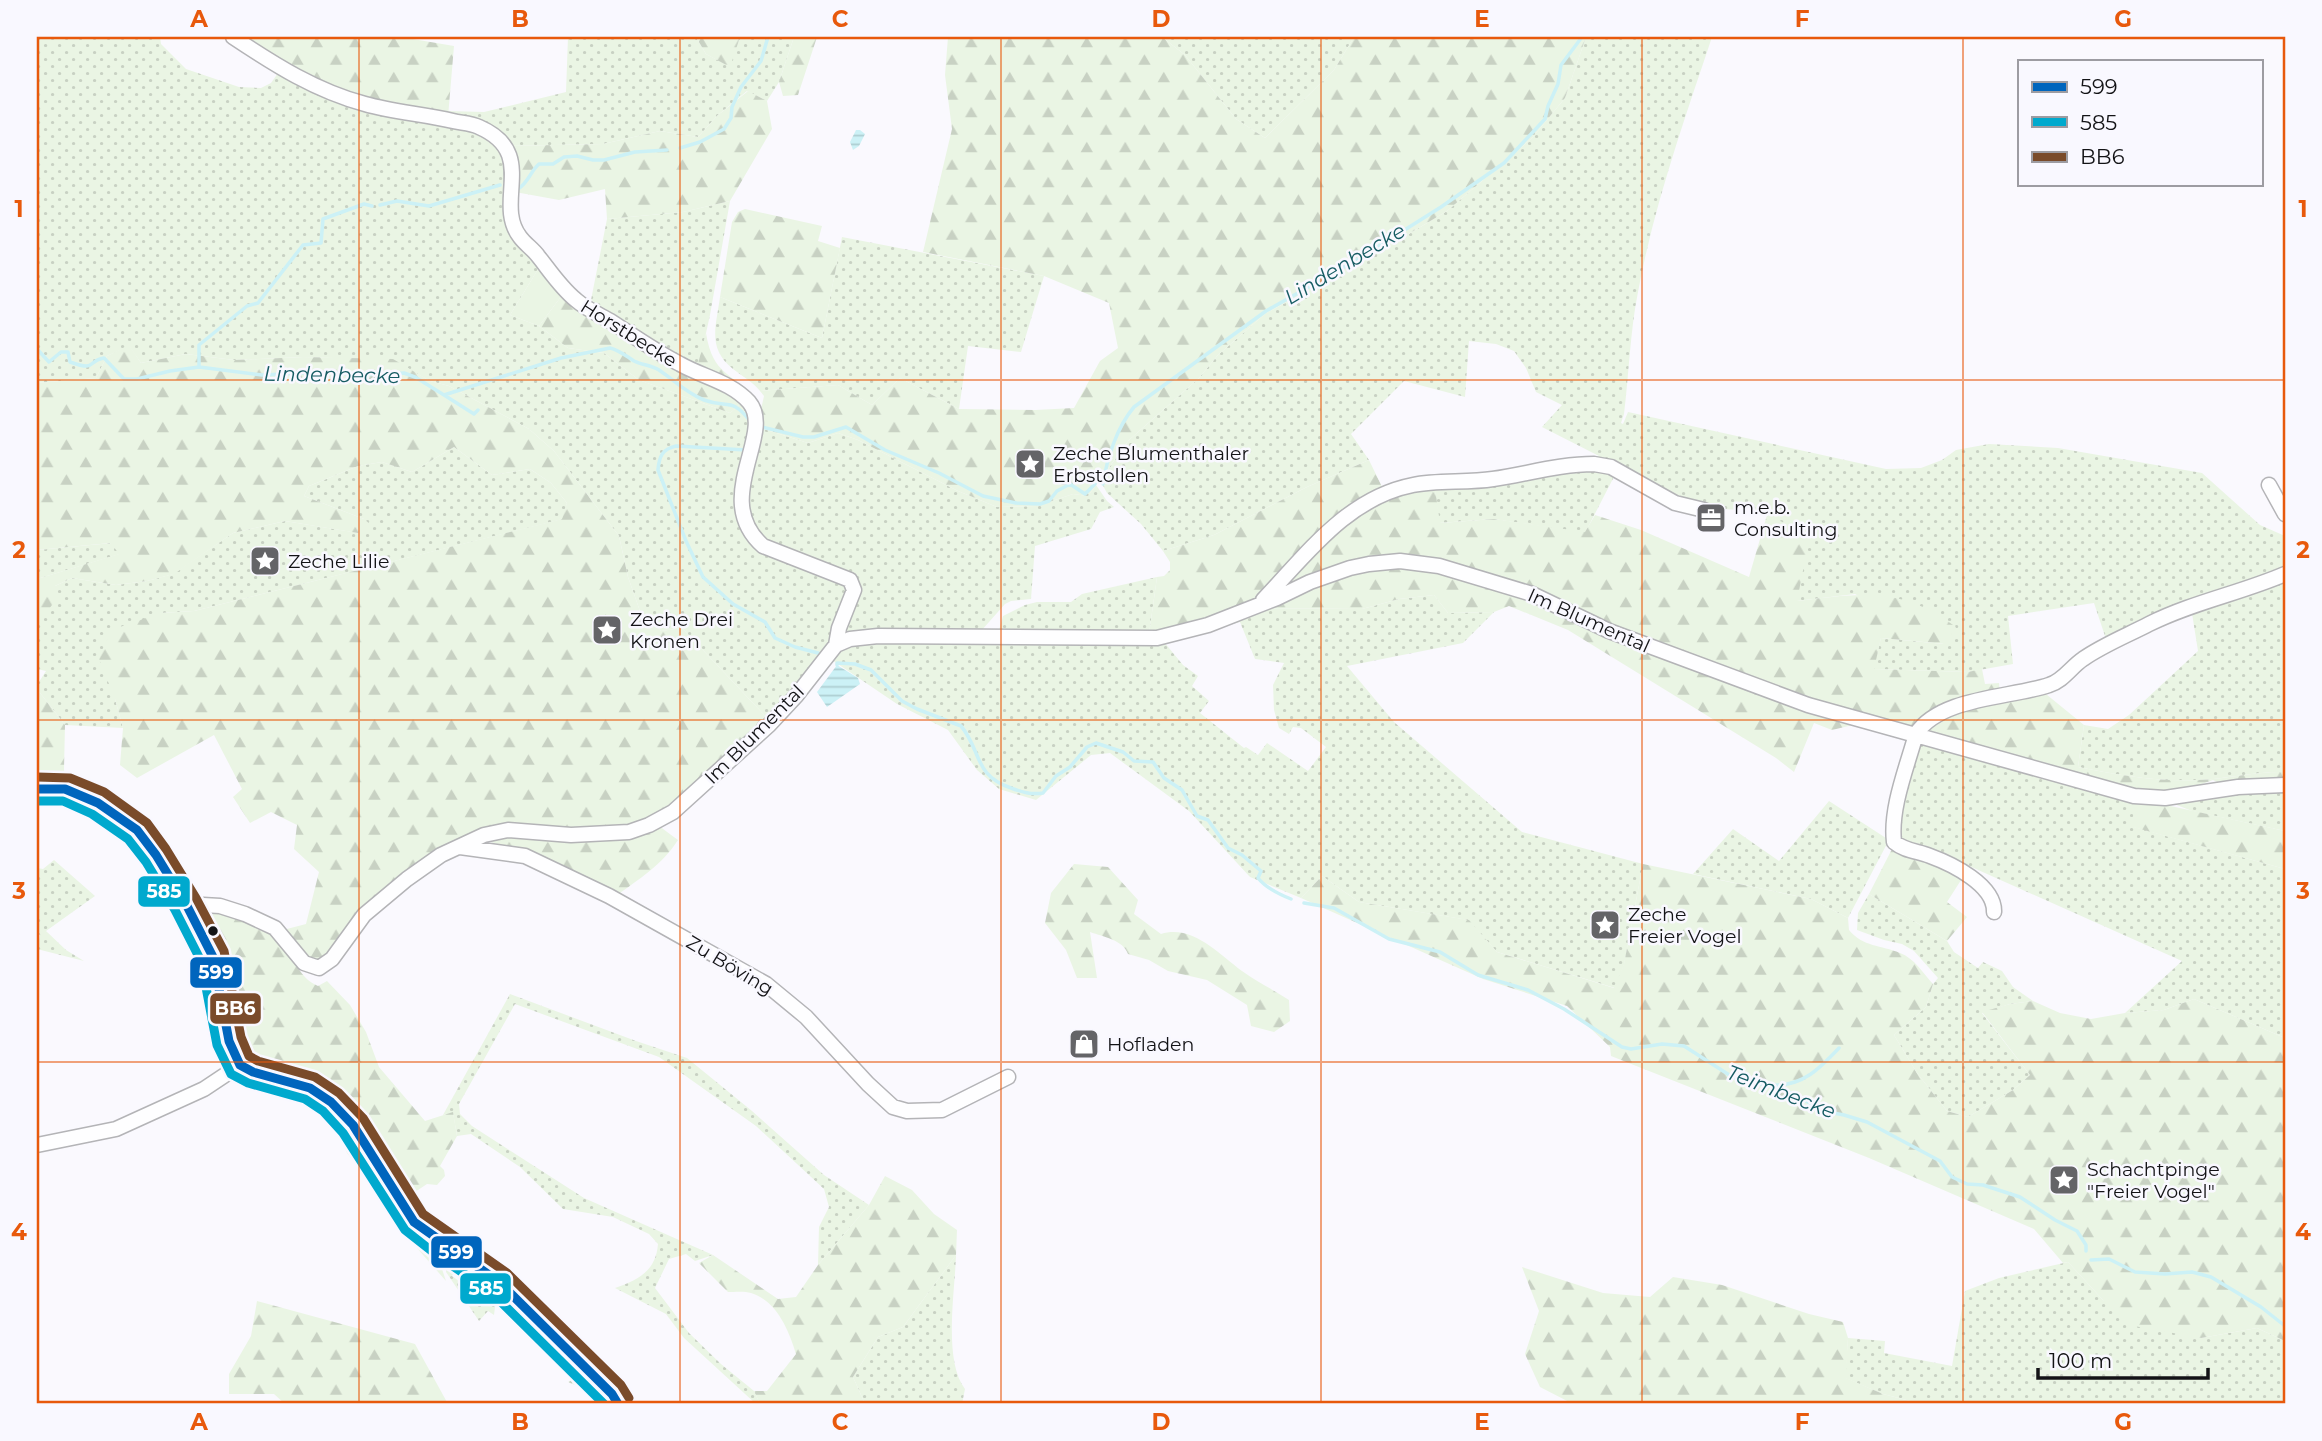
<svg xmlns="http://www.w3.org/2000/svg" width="2322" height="1441" font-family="Montserrat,sans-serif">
	<defs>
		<pattern id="grass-dots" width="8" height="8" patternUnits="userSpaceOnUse" patternTransform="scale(1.75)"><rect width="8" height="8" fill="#eaf5e4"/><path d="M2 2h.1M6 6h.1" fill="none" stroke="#c8d1c3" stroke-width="1.8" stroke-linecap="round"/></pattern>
		<pattern id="forest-firs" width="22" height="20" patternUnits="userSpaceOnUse" patternTransform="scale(1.75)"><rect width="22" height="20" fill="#eaf5e4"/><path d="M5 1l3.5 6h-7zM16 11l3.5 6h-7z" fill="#c8d1c3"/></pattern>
		<pattern id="water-rules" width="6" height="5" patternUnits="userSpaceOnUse" patternTransform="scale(1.75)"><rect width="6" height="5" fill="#ccf1f6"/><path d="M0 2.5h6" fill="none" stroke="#aeced2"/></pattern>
	</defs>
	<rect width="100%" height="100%" fill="#faf9fe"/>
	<path fill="url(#grass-dots)" d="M37,37h123l1,7 25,25 53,18 22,1 10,-5 7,-10c33,19 68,32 104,43 34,9 100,2 121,33 14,20 3,47 5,69 1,18 23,33 32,48l-30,49 29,11 29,22 36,5 35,27 91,33 14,-12c19,15 0,67 -5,87l4,3 14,-64 51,16 30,-10 20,7 100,51 39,16 40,-1 36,-12 15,2 8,-11 11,16 7,6 -14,5 -9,17 -56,17 -4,53 -20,2 -6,3 -24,27 -5,2 -74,-1 -51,4 -6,-2 -3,-9 15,-36 -4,-10 -88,-35c-16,-11 -18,-26 -23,-43h-4c5,44 28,50 65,63 14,5 27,10 41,15l6,10c-9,44 -49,101 -82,130l-86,-91 -21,3 -20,-17 -13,-37 -9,-41 -65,-85 -25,-22 -80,-43 -19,-5 -37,-21 -90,-3 -69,3 -48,-6 -45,9 -12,-17 -22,10 -11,22 -59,5z
		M568,37h128l10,17 23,12 11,-29h54l-15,45 -12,19 -20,-10 -29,24 -20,22 -38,-6 -57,13 -95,2 -60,-29v-6l36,1 82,-20z
		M1162,37h192l-20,33 -69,68 -29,-19 -51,-64z
		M1586,37h126c-28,84 -58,168 -74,255 -8,40 -9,82 -14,122l-3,9 2,1 5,-12 258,57 35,-1 21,-8 14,-10 33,-6 69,4 144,25 58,52 25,11v35l-177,74 -14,-42 -86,13 5,48 -45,8 -95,-3 8,-31 63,6 -89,-50 -58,7 -30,-86 -27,-11 -2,6 -29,-2 -22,-5 -69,-34 -33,64 -91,-14 -55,4 -5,-41 151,-22 14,-4 -57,-29 20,-22 -26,-13 -10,-24 -12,-17 -18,-7 -27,-3 -4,56 -61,-16 -53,53 18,26 -62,27 -93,48 -51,16 -22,-27 -34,-31 -7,-13 29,-40 69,-61 20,-24 48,-42 91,-48 90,-54 85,-73 33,-40z
		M730,201l-20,114 -11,50 -26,-13 -82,-52 16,-81 76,-7z
		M842,237l202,39 -23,76 -53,-6 -9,63 -59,-31 -28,27 -34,-20 -78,6c-7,-9 -18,-15 -27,-22 -26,-21 -17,-42 -13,-72l102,41z
		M454,447l38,28 38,-6 21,14 16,20 -4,16 -369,92 -33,2 -46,86 8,29 -58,-3 -28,-36v-4l9,-14 -9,-2v-44l18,-39 17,-8 44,7 31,-4 26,-7 60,-41 52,-12 74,12 5,-14 -60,-23 5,-10 49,-20 24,-4 30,10z
		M112,543l8,11 -83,25v-29z
		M2285,576v196c-29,-1 -58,7 -87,8 -41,2 -81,-5 -120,-13l6,-42 24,4 21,-14 69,-64 -7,-44z
		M1157,577l-8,57h-148l-2,-4 4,-14 22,-11 12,-3h34l11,-8z
		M1434,595l14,18 46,-1 -31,31 -116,23 47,56 128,110 121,32 -19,101 -9,23 -118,-36 -29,-32 -109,-18 -37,-26 -21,22 -51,-21 -61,-66 -79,-58 -19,2 -55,45 -37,-11 -22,-19 -29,-40 -51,-26 -68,-46 22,-15 313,-1 19,23 15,11 -6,10 17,15 -9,12 44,35 2,-1 12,8 9,-12 41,28 18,-24 -25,-19 -8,-1 -4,7 -10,-6 -5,-18 -1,-25 11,-22 -29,-4 -15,-37 -29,8 44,-22 107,1 37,-10z
		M1920,742l214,56v29l151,42v169l-91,-39 -30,11 -39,3 57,-52 -244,-109 -38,-10 -4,-15z
		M37,769h27l1,15h-28z
		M2272,791l13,1v39l-93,-20 -28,-11z
		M1829,801l60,39 -41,78 -37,-19 -118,-25 40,-45 46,32z
		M54,860l41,36 -49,35 20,19 18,11 -47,-12 3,-14 -3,-2v-65l6,1z
		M1869,894l78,47 7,11 24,16 5,-6 19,9 11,16 20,14 -23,3 -28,9 48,62 -17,15 -45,27 -21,-6 -30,-38 -23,-38 32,-28 7,-23 5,-6 -24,-27 -12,-7 -18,-4 -27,-10 1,-17z
		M510,994l126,47 51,17 65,53 72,64 45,30 -51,60 1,-38 10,-20 -5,-18 -68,-63 -97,-69 -144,-53 -56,100 1,10 12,12 112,72 129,57 -18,6 -9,-7 -17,5 -14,29 34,45 32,31 33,27 6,13h-4l-72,-66 -18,-24 -51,-26c23,-8 41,-17 43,-44l-9,-10 -36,-17 -50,-8 -43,-42 -49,-33 -14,2 -4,-23 -10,2z
		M243,1071l86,35 127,157h-16l6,18 -30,-34 -20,-32 -49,-62 -6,-15 -20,-26 -19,-13 -71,-23z
		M956,1255c-1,37 -13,105 9,134l-3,15h-97l-12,-27 25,-40 25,-10z
		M2068,1262l35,38 98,38 56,-10 28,13v63h-363l-39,-10 -38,-16 3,-40 37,3 -1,12 68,13 13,-75 34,-13z
		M447,1267l9,2 -4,7 19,14 5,-2 3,1 16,18 -1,8 -6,-4 -9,10 -33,-49z
		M583,1373l30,31h-13l-14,-14 -18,-8z"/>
	<path fill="url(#forest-firs)" d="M237,37h164l53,9 -6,71 -82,-15 -52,-18z
		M696,37h44l-10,30 -24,-13z
		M794,37h23l-19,58 -15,1 -4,-14z
		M948,37h214l23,18 51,64 29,19 69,-68 20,-33h232l-21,61 -33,40 -85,73 -90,54 -91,48 -48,42 -20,24 -69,61 -41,56 -15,-2 -36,12 -40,1 -39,-16 -100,-51 -20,-7 -30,10 -51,-16 7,-31 -4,-5 78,-6 34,20 28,-27 59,31 76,1 39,-2 26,-47 18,-13 -9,-45 -65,-27 -121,-24 29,-123 -7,-54z
		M748,91l19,10 5,28 -42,72 -47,11 -76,7 -2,-30 -46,11 -44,-8 -7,-46 95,-2 57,-13 38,6 20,-22z
		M745,209l77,17 -4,15 22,7 -18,90 -102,-41 12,-75 6,-10z
		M563,294l26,13 2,-7 82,52 25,12 8,-31c7,44 26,37 48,67l-10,1 -14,12 -91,-33 -35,-27 -36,-5 -29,-22z
		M129,345l12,18 45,-9 48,6 69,-3 90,2 37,22 19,5 80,43 25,22 65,85 9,41 13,37 20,17 21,-3 86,91 -109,107 19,14c-16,25 -39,39 -62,56l-91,-43 -53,-17 -26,13 -125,113 -14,-2 -24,-30 23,-6 13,-52 -25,-23 3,-24 -26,-13 -21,11 -17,-26 9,-8 -28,-54 -77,43 -17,-13 3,-37 -8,-29 -16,-40 12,-29 50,-17 33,-2 368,-92 5,-16 -16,-20 -21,-14 -38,6 -38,-28 -42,25 -30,-10 -24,4 -49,20 -5,10 60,23 7,6 -13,8 -73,-12 -52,12 -59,41 -27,7 -31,4 -44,-7 -17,8v15l-18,24v-46l82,-25 -8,-11 -74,7v-167l59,-5 11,-22z
		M1369,460l15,31 50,-9 6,41 54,-4 91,13 10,-17 46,15 108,47 18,-62 43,20 -13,66c63,-8 105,-15 159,26l-11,17 -64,-6 -7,31 94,3 14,-3 3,15 14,-1 1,12 -89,33 -54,-4 -25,6 -18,-7 -20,49 -18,-14 -208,-128 -59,-24 -15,6 -46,1 -14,-18 -35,4 -37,10 -107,-1 -49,14 -57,12 8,-57 7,-1 6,-6v-8l-7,-11 51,-16 93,-48z
		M37,689l28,36 -1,44h-27z
		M2041,690l43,35 -6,42c40,8 79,15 120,13 29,-1 58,-9 87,-8v9l-92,10 24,-9 -4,-2 -36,13 -37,1 -215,-61 7,-13z
		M2134,798l151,33v38l-152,-42z
		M1892,849l58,19 13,9 -16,25 20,15 -20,24 -78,-47z
		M1074,864l34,3 30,33 -4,14 27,20c31,-10 58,20 81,37 15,11 32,19 47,29l1,21 -16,11 -23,-6 -4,-21 -40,-25 -39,-9 -19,-11 -21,-6c-5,-14 -24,-17 -38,-22l7,46h-20l-11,-28 -21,-27 6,-30z
		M1643,864l168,35 37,19 1,12c14,17 32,15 51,23 14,5 23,20 33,31l-7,23 -32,28 23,38 30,38 21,6 45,-27 17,-15 -48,-63 28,-8 23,-3 27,12 31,6 34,-6 39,-3 30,-11 91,39v303l-28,-13 -56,10 -67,-12 -31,-26 -35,-38 -5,1 -29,-34 -165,-71 -258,-102 -1,-9 -43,-41 -84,-27 -182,-81 21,-22 37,26 110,18 28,32 117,36 10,-24z
		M194,908c8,0 19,-1 27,2 17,5 53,20 63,34 11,15 15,34 34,42l9,-5 23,24 16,27 13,35 46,54 28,-9 4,24 -17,30 4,4 1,6 -8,9 -10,-1 -12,8 -11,-17 -23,-12 -20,-37 -111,-62 -10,-10z
		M885,1176l27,14 22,24 23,16 -1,25 -53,72 -25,10 -25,40 12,27h-105l-6,-13h13l29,-37c-7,-23 -19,-53 -45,-61 -6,-2 -16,-1 -23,-1l-29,-29 14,-8 65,44 18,-2 22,-32 51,-60z
		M1522,1267l81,26 47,4 23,-20 49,8 87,29 34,8 5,16 -2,40 37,16 39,10h-349l-33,-17 -15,-33 14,-43z
		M257,1301l158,43 33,60h-163l-11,-10h-45v-20l22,-38z"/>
	<path fill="#eaf5e4" d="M540,266l23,28 -24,32 -29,-11z"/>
	<path fill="url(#water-rules)" d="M856,130h4l5,4 -6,12 -6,4 -3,-8z
		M837,665l21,13 2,6 -33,23 -10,-15z"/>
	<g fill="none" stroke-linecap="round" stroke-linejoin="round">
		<path stroke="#ccf1f6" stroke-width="3.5" d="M680,148l20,-6 24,-13 7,-11 1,-11 9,-20 20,-26 7,-24
			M518,189c10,-6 12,-17 21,-25h14l11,-7 13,-1 16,4h11l31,-8 32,-2
			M380,205l17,-4 32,5 71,-21
			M37,349l12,13 12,-10h7l2,10c28,10 16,-1 34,-4l20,21h13l33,-8 29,-4 63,8 64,-3 34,3 44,-2 11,4 29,18 117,-37 49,-10c9,2 16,8 24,13 8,4 17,4 25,9 15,10 27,23 45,30 24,9 27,-4 47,22
			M199,367v-22l48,-39 11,-3 45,-58 18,-2 2,-24 41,-15 8,2
			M444,395l30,19 4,-4
			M758,426l45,11h11l32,-10 39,23 54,23 44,23 33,7 24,1 9,-3 8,-10 13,-7 15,10 10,-10
			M746,450l-70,-4c-14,3 -17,11 -18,24l28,71 17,36 30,27 32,18 10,16 20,9 23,6
			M1103,484c4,-26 14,-57 31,-77l132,-96 94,-53 81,-51 63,-44 41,-44 3,-13 10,-22 3,-19 21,-28
			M837,665v-2l18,1 16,6 31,31 15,8 44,17c21,25 12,49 50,62 11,4 20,7 32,5l13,-17 14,-9 17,-20 9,-4 27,9 11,9 19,1 11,16 18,12 15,26 11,4 20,28 14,7 19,16 -3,7c7,9 23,17 33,21
			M1304,903l30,5 55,31 51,13 38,23 50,15 36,19 58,38 9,2 31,-5 22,2 50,32 22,6h15l25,11 27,16 21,4 23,7 73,39 12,16 15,7 16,1 37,12 35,23 22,11 9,14v6
			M1774,1085c29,1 46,-17 65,-37
			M2091,1260l18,-1 26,13 30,2 27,-2 19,5 50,30 24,19"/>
		<g stroke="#b4b4b7" stroke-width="17">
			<path id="street" d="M233,37c42,28 83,54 132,67 28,8 59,10 88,17 8,2 18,2 26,6 60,26 14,75 41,110 5,7 13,12 18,19 12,15 23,32 38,44 10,9 24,15 36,22 23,15 44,30 68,42 23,13 51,18 69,38 27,32 -39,97 14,144l87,34 4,10 -15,38 -3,17
				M2269,485l16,29
				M1263,600c44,-46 84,-102 150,-115 24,-5 54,-2 80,-6 34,-5 67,-15 101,-15l17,3 64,36 29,7
				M460,847l65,9 84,40 157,88 40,33 62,67 25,23 14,4 35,-1 66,-33
				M186,904l34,2 25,8 30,14 29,35 15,5 13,-9 32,-44 43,-36 34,-24 43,-20 24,-5 63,5 58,-3 20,-7 24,-13 96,-87 27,-29 40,-51 14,-6 28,-3 279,2 51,-13 69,-27 33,-16 40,-14 19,-4 31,-3 39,5 93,28 77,37 199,74 326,91 31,2 73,-11 47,-2
				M1994,912c1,-27 -42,-48 -64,-56 -13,-5 -25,-5 -36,-14 -4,-34 13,-75 22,-108 24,-37 94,-36 133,-49 14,-4 22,-18 34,-26 20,-14 45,-24 66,-35 44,-22 92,-31 136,-50
				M37,1145l79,-16 88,-40 36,-24"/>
		</g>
		<g stroke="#b4b4b7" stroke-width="22">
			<path id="secondary" d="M37,789h28l33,14 39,27 19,25 30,49 27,53 16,84 11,24 13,7 57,16 21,14 22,23 61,97 31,24 54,36 113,112 6,10"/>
		</g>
		<use href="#street" stroke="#fefeff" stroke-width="14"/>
		<use href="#secondary" stroke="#fefeff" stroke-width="19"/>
		<g stroke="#f9f8ff" stroke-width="14">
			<path id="bus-1" d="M37,789h28l33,14 39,27 19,25 30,49 27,53 16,84 11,24 13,7 57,16 21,14 22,23 61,97 85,60 113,112 6,10"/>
		</g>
		<g stroke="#f9f8ff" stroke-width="14">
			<path id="bus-2" d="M37,801h26l29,13 36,25 18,23 29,48 26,51 16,84 14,29 17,9 57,16 18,12 20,22 62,97 33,26 53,36 113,112"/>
		</g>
		<g stroke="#f9f8ff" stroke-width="14">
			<path id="bus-3" d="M37,777l33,1 34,14 43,31 19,26 30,49 28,53 17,86 8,19 9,5 57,16 24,16 24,25 60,96 84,59 114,112 8,13"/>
		</g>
		<use href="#bus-1" stroke="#0065bd" stroke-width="9"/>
		<use href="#bus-2" stroke="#00a9ce" stroke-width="9"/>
		<use href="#bus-3" stroke="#7a4b2a" stroke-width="9"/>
	</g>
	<path fill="none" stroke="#e8590c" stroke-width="2" stroke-opacity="0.55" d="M359,37v1367M680,37v1367M1001,37v1367M1321,37v1367M1642,37v1367M1963,37v1367M37,380h2248M37,720h2248M37,1062h2248"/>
	<defs>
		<g id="sight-square" transform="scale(1.575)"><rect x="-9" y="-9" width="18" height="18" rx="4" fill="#646467" stroke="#f9f8ff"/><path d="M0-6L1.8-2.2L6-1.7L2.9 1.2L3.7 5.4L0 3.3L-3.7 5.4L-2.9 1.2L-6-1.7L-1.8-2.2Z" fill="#fff"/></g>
		<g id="office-square" transform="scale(1.575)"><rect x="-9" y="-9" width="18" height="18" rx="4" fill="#646467" stroke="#f9f8ff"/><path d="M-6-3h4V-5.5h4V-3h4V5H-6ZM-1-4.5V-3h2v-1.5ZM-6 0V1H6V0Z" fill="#fff"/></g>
		<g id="shop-square" transform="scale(1.575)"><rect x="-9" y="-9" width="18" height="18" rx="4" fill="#646467" stroke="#f9f8ff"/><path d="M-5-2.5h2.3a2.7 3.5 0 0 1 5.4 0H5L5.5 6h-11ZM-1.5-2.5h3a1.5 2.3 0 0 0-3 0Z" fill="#fff"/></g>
	</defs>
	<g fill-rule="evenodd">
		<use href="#sight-square" x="1030" y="464"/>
		<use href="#office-square" x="1711" y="518"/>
		<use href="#sight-square" x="265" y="561"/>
		<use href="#sight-square" x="607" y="630"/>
		<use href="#sight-square" x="1605" y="925"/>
		<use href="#shop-square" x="1084" y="1044"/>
		<use href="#sight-square" x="2064" y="1180"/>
	</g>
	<circle fill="#131316" stroke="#f9f8ff" stroke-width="2.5" cx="213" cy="931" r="6"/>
	<g text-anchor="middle" stroke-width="5" stroke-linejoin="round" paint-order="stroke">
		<g font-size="19" fill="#131316" stroke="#f9f8ff">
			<text transform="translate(629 333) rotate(32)" y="7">Horstbecke</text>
			<text transform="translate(1589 620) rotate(24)" y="7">Im Blumental</text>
			<text transform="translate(754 734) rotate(-45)" y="7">Im Blumental</text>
			<text transform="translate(730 965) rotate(31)" y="7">Zu Böving</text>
		</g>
		<g font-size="19" fill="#131316" stroke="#f9f8ff" text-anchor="start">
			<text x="1053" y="460">Zeche Blumenthaler<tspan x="1053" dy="22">Erbstollen</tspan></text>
			<text x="1734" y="514">m.e.b.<tspan x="1734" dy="22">Consulting</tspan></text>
			<text x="288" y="568">Zeche Lilie</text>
			<text x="630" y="626">Zeche Drei<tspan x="630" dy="22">Kronen</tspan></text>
			<text x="1628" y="921">Zeche<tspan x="1628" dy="22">Freier Vogel</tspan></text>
			<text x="1107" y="1051">Hofladen</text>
			<text x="2087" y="1176">Schachtpinge<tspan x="2087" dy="22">"Freier Vogel"</tspan></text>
		</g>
		<g font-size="21" font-style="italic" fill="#165c63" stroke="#f9f8ff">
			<text transform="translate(1345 264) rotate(-31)" y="7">Lindenbecke</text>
			<text transform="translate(332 375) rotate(1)" y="7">Lindenbecke</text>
			<text transform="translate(1781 1092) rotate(21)" y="7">Teimbecke</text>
		</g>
	</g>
	<g stroke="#f9f8ff" stroke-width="2.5">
		<rect x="137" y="875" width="54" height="33" rx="7" fill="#00a9ce"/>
		<rect x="189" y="956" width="54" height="33" rx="7" fill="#0065bd"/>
		<rect x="209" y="992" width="53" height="33" rx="7" fill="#7a4b2a"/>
		<rect x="430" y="1235" width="53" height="34" rx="7" fill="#0065bd"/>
		<rect x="459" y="1272" width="53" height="33" rx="7" fill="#00a9ce"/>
	</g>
	<g font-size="19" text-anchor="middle" font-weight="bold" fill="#fff">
		<text x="164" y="898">585</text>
		<text x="216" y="979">599</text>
		<text x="235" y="1015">BB6</text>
		<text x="456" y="1259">599</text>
		<text x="486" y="1295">585</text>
	</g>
	<rect width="2322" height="1441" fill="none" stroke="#f9f8ff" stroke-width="77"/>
	<rect x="2018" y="60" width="245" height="126" fill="#f9f8ff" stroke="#9d9ca2" stroke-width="2"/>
	<rect x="2032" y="82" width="35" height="10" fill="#0065bd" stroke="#9d9ca2" stroke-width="2"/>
	<text x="2080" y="94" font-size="21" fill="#131316">599</text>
	<rect x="2032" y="117" width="35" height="10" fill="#00a9ce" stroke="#9d9ca2" stroke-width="2"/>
	<text x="2080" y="130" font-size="21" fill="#131316">585</text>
	<rect x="2032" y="152" width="35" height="10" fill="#7a4b2a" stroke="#9d9ca2" stroke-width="2"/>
	<text x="2080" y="164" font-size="21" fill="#131316">BB6</text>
	<path d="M2038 1368v10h170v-10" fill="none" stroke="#131316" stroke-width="3.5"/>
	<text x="2049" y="1368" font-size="21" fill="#131316" stroke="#f9f8ff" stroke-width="5" paint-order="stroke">100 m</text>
	<rect x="38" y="38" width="2246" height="1364" fill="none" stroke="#e8590c" stroke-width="2.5"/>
	<g font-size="23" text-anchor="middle" font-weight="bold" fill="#e8590c">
		<text x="199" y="27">A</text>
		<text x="520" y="27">B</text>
		<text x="840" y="27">C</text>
		<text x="1161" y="27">D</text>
		<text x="1482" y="27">E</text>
		<text x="1802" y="27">F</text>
		<text x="2123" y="27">G</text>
		<text x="19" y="217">1</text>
		<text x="2303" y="217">1</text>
		<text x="19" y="558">2</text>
		<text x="2303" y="558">2</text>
		<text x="19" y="899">3</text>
		<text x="2303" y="899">3</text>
		<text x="19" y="1240">4</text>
		<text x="2303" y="1240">4</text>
		<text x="199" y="1430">A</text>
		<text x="520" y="1430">B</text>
		<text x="840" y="1430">C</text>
		<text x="1161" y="1430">D</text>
		<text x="1482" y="1430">E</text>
		<text x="1802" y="1430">F</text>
		<text x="2123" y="1430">G</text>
	</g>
</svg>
